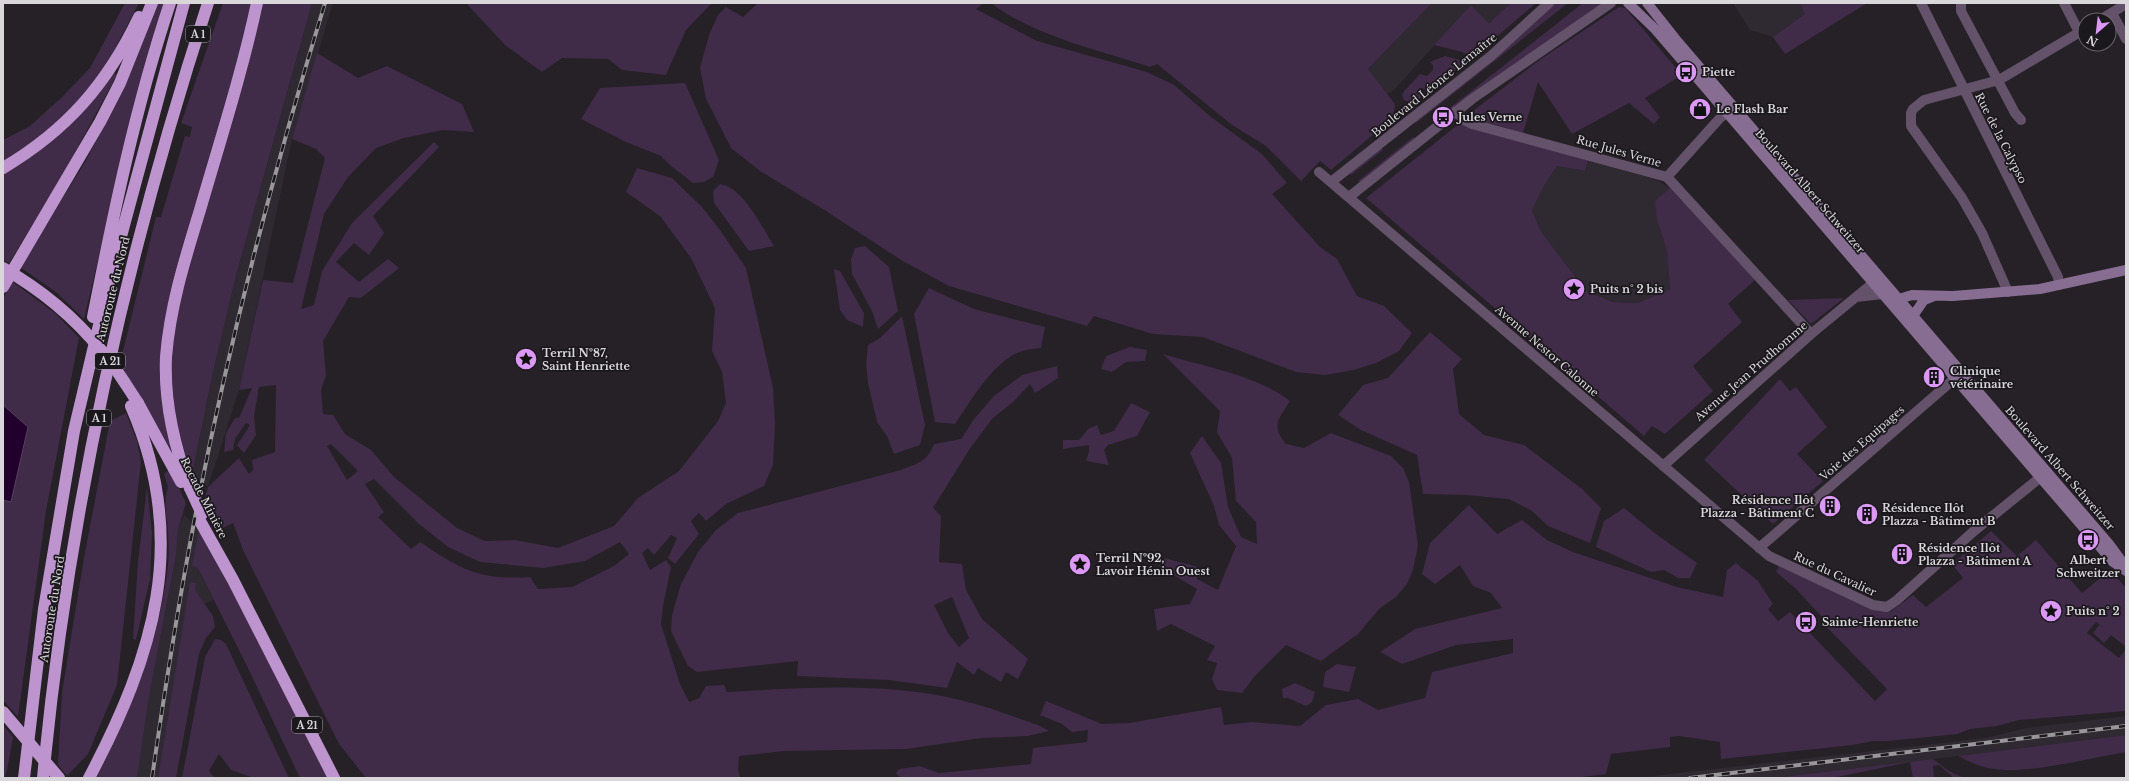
<svg xmlns="http://www.w3.org/2000/svg" width="2129" height="781" font-family="'Libre Baskerville',serif">
	<rect width="100%" height="100%" fill="#252126"/>
	<path fill="#2f2932" d="M312,3h21l-41,136 -53,251 -31,97 -16,-12 21,-103 24,-100z
		M1432,3h79l-22,20 -18,-18 -77,85 -7,4 -19,-25z
		M1733,3h134l-82,51 -12,-17 -23,-7z
		M1588,160l69,20 13,8 -13,32 10,31 3,38 -32,14 -25,-1 -27,-11 -46,-61 -8,-20 13,-26 12,-18 28,5z
		M184,515l15,13 2,47 13,25 -10,4 -32,174h-60l36,-76 28,-147 2,-25z
		M2126,716v19l-216,27 -136,16h-139l351,-40 40,-10z"/>
	<path fill="#402b48" fill-rule="evenodd" d="M125,3h14l-39,74 -48,52 -49,34v-23l27,-14 31,-28 29,-30z
		M158,3h6l-47,177 -33,139 -27,-26 -37,-26 65,-105 19,-36z
		M223,3h31l-88,321 7,125 -2,1 -51,-87 36,-146h5l24,-81 5,1 2,-10 -11,-4z
		M263,3h49l-75,269 -24,100 -21,103 -16,-51 -6,-65 9,-61 67,-224z
		M466,3h246l-26,27 -20,45 -44,-5 -14,-11 -46,-1 -20,14 -37,-27z
		M758,3h226l-8,6 61,32 110,31 27,13 37,32 51,37 25,29 -15,11 48,53 17,12 20,37 27,10 28,27 -13,18 -23,12 -22,7 -29,5 -29,-3 -93,-35 -50,-3 -59,-18 -7,10 -138,-40 -48,-26 -75,-49 -66,-40 -29,-23 -25,-49 -6,-31 9,-33 9,-20 8,-8 17,10z
		M991,3h441l-64,66 27,35 -2,14 -62,52 -11,-9 -19,20 -35,-35 -34,-21 -75,-61 -7,3c-52,-17 -116,-31 -159,-64z
		M1511,3h25l-63,54 -11,-5 -28,-7 37,-40 18,18z
		M1551,3h17l-152,120 -3,-2z
		M1583,3h23l-157,111 -3,-3z
		M1800,3h67l-82,51 -12,-17 32,-23z
		M1619,7l6,1 57,67 -37,23 15,19 -6,7 -25,-21 -57,31 -34,-52 -15,51 -30,-9 -20,-2 1,-4 -5,-4 72,-55z
		M317,53l41,25 29,-12 75,38 12,28 -31,-2 -39,8 -28,10 -28,29 -24,37 -23,95 13,-4 8,-34 30,-48 82,-81 5,5 -66,69 11,17 -15,22 -15,-12 -18,19 23,20 29,-23 11,9 -38,30 -12,-1 -26,44 3,34 -5,15 2,24 10,1 12,19 26,16 23,27 63,51 28,13 30,-1 43,8 56,-22 24,-28 41,-27 39,-50 8,-18 -4,-31 -10,-21 3,-43 -24,-50 -31,-42 -34,-24 11,-24 35,10 30,29 18,23 26,38 27,120 2,36 -2,41 -9,21 -38,18 -20,17 -7,-8 -8,8 8,13 -24,30 -7,-6 9,-20 -6,-3 -17,20 -6,-7 -6,5 8,17 16,-10 5,7 -8,39 -2,18 19,60 9,18 10,-4 7,-12 18,-1 3,7c69,-4 147,-9 215,4 33,6 65,18 96,29l11,6 -21,5 -46,2 -76,11 -122,2 -45,5 -1,13 2,9h-374l-27,-34 -96,-194 -10,-27 -12,6 -17,-26 4,-16 31,-29 10,16 4,-4 -1,-10 23,-8 1,-67 -17,2 -5,30 2,18 -12,18 -7,-8 13,-20 -4,-2 -11,16 -2,11 -9,2 2,-19 9,-15h4l13,-30 -13,2 24,-110 30,3 32,-125 -9,-9 -24,-10zM331,444l27,27 -11,9 -20,-34zM374,479l45,45 29,23 32,15 63,6 42,-7 35,-19 9,12 -15,12 -42,21 -34,2 -8,-12c-52,3 -68,-7 -110,-35l-9,7 -33,-32 6,-5 -19,-28z
		M1445,56l15,4 4,3 -36,29 -4,-4 -3,2 3,5 -10,9 -10,-4 -2,-5 3,-5 15,-16 7,2 6,-6v-5l-3,-3z
		M112,72l5,3 -61,112 -47,76 -6,-3v-88z
		M685,83l34,77 -6,17 -9,5 -11,1 -22,-17 -10,-10 -35,-14 -45,-23 19,-31z
		M1460,123l128,37 -3,11 -28,-5 -12,18 -13,26 8,20 46,61 27,11 25,1 32,-14 -3,-38 -10,-31 -2,-19 15,-13 85,92 -27,24 14,18 -49,44 20,25 -48,43 -13,-8 -8,10 -278,-238z
		M1413,137l3,3 -55,43 -3,-2z
		M1380,146l3,4 -32,25 -3,-3z
		M720,184c23,3 42,43 54,62l-25,5 -35,-48 -1,-12z
		M865,246l24,21 9,44 -20,18 -6,-18 -20,-37 -1,-15 4,-11z
		M834,269l6,2 24,42 -1,14 -16,-7 -7,-10z
		M13,282l43,32 23,24 -33,173 -28,206 -15,-17v-200l8,2 16,-75 -24,-22v-107z
		M929,288l45,21 71,18 -4,21c-7,1 -13,1 -19,3 -29,10 -51,50 -67,73l-20,-2 -21,-108z
		M1844,298l-33,26 -23,-24z
		M902,316l23,109 -5,20 -26,9 -7,-18 -10,-14 -9,-39 -2,-19 2,-19 12,-7z
		M1430,332l32,27 -9,10 6,45 25,21 40,10 58,44 19,19 -11,35 -42,-17 -16,-15 -23,-12 -43,-4 -43,-1 -6,-39 -56,-25 -23,-15 25,-30 25,-7z
		M1130,347l17,3 -2,11 -19,1 -14,10 -11,-3 5,-13z
		M1163,354c42,13 91,20 127,47 -12,19 -19,24 -4,43l18,4 27,-15 60,23 12,12 6,14 9,63 -5,25 -6,14 -11,13 -16,11 -22,26 -37,27 -35,-16 -32,32 -12,16 -25,-3 -5,-11 5,-16 -10,-3 8,-14 -44,-22 -14,7 -3,-22 36,-5 7,-15 -37,-22 4,-9 34,9 -1,12 21,11 18,-44 -17,-21 -5,-19 -24,-53 12,-17 19,27 7,44 13,30 16,7 -1,-22 -20,-21 -4,-43 -15,-26 3,-21z
		M1057,366l1,12 -23,15 -5,-9 -17,18 -21,17 -23,31 -36,58 8,8 -2,46 23,2 4,26 16,29 46,40 -10,20 -12,-7 -5,10 -23,-14 -4,7 -17,-13 -10,26 -58,-8 -92,-4 1,-15 -101,11 -9,-6 -17,-35 1,-16 9,-31 17,-32 18,-22 22,-17 163,-43c17,-7 26,-8 33,-26l27,-5 13,-20 20,-23 28,-21zM952,597l17,41 -10,9 -11,-14 -14,-28z
		M1780,379l10,12 6,-4 31,40 -30,27 26,27 -50,43 -69,-64z
		M1131,403l19,9 -13,24 -29,9 -4,5 5,15 -23,-4 3,-9v-7l-26,4v-9h16l9,-11 9,-4 4,10 13,-4z
		M126,413l11,28 4,21 -24,223 -29,69 -21,22 -9,-11 4,-73 22,-134 26,-137z
		M170,469l16,34 -8,27 -2,25 -28,147 -11,76h-41c34,-65 61,-131 71,-204 2,-14 2,-28 1,-42 -1,-16 -5,-31 0,-45l-4,-13z
		M147,487l5,46 -2,46 -14,61 -3,-1 5,-78z
		M1469,505l28,29 25,-14 25,20 26,12 104,35 46,10 4,-27 9,-7 22,18 15,23 -5,5 10,12 12,-9 85,89 12,-12 -66,-68 2,-3 -28,-30 -19,-16 4,-8 94,45 16,3 23,-17 13,12 37,-29 -11,-14 39,-33 26,25 19,-16 46,53 28,-23 16,18v59l-15,-12 -7,8 -11,-10 6,-8 6,4 -9,-7 -9,11 32,25 7,-9v62l-107,9 -22,6 -27,3 -12,5 -70,7h-15l-20,4 -132,14 -1,-17 -41,-6 -9,1v10l-59,7 -5,20 -32,4h-673l-5,-5 3,-4 21,-3 19,7 92,-9 2,-16 54,-6 1,-12 -16,2 -10,-8 -22,-9 6,-14 56,23 27,-1 92,-16 3,18 28,-3 48,4 26,-21 32,-6 20,11 47,-12 7,-26 81,-19v-14l-57,6 -54,19 -22,-12 35,-23 87,-21 -11,-15 -18,-7 -13,-21 -25,19 -13,-10 8,-31z
		M1624,508l32,26 41,29 -7,15h-12l-14,-8 -13,2 -55,-25 8,-26z
		M199,528l7,12 122,238h-28l-54,-114 -48,-96 -6,-2z
		M190,582l6,1 -1,7 18,26 2,11 -9,11 -7,16 -23,124h-18z
		M215,639l6,1 5,4 63,134h-35l-23,-8 -12,-16 -10,17 6,7h-33l23,-121z
		M1337,664l19,3 -7,25 -26,-5 2,-15z
		M1295,683l20,9 -3,10 -6,4 -18,-8h-5l-1,-9z
		M3,725l10,12 -6,34 -3,7z
		M2126,735v17c-36,6 -96,22 -131,17 -13,-1 -25,-7 -37,-13z
		M1933,759l16,12 15,7h-10l-15,-13 -6,1 1,12h-21l-3,-16 -78,16h-58z"/>
	<path fill="#21002d" stroke="#584061" d="M3,405l25,22 -17,75 -8,-2z"/>
	<g fill="none" stroke-linecap="round" stroke-linejoin="round">
		<path stroke="#63526a" stroke-width="10" d="M1921,3l137,274 1,8
			M1961,3v8l54,102 6,7
			M2064,3l15,29
			M2112,13l14,26
			M2100,20l26,-16
			M1456,111l8,9 8,4 195,53 144,157
			M1319,172l450,384 104,49 14,2 10,-7 77,-69 73,-59
			M1667,177l53,-59 13,-11
			M1331,182l160,-126 58,-53
			M1349,197l123,-98 139,-96
			M2008,292l-26,-59 -20,-35 -51,-72v-13l2,-4 11,-9 75,-20 86,-51
			M1856,297l27,-3
			M1663,466l148,-132 62,-51
			M1759,548l202,-175"/>
		<path stroke="#886d93" stroke-width="10" d="M1628,3l27,26 458,533 13,9
			M1647,3l31,39 431,502 17,23
			M1894,298l5,1 13,-4 41,1 87,-7 86,-19
			M1913,316l11,-16 10,-4"/>
		<path stroke="#be94cf" stroke-width="12" d="M3,168c64,-38 104,-84 136,-151
			M3,287l97,-165 20,-39 32,-80
			M93,317c21,-106 43,-212 77,-314
			M138,403l43,79
			M190,488c-16,-42 -26,-86 -24,-131 4,-51 19,-98 34,-147 20,-69 42,-137 57,-207
			M200,521l33,59 101,198
			M24,778l20,-169 30,-178 39,-165 71,-263
			M43,778c25,-263 83,-524 165,-775
			M89,778c65,-123 101,-237 42,-372"/>
		<g stroke="#9a979b" stroke-width="4">
			<path id="rail" d="M152,778c11,-76 23,-153 37,-229 34,-184 81,-367 136,-546
				M1690,778l436,-52"/>
		</g>
		<use href="#rail" stroke="#1b181d" stroke-width="2.5" stroke-dasharray="8" stroke-linecap="butt"/>
		<path stroke="#be94cf" stroke-width="12" d="M3,268c37,21 71,49 98,82 14,16 25,35 37,53
			M190,488l12,26
			M3,712l56,66"/>
	</g>
	<defs>
		<g id="bus-disc" transform="scale(1.15)"><circle r="9.5" fill="#db99f5" stroke="#1b181d"/><path d="M-5-6H5V4H4V6H2V4H-2V6H-4V4H-5ZM-3.5-4V0h7V-4ZM-3.5 1.2v1.5H-2V1.2ZM2 1.2v1.5H3.5V1.2Z" fill="#111"/></g>
		<g id="shop-disc" transform="scale(1.15)"><circle r="9.5" fill="#db99f5" stroke="#1b181d"/><path d="M-5-2.5h2.3a2.7 3.5 0 0 1 5.4 0H5L5.5 6h-11ZM-1.5-2.5h3a1.5 2.3 0 0 0-3 0Z" fill="#111"/></g>
		<g id="sight-disc" transform="scale(1.15)"><circle r="9.5" fill="#db99f5" stroke="#1b181d"/><path d="M0-6L1.8-2.2L6-1.7L2.9 1.2L3.7 5.4L0 3.3L-3.7 5.4L-2.9 1.2L-6-1.7L-1.8-2.2Z" fill="#111"/></g>
		<g id="building-disc" transform="scale(1.15)"><circle r="9.5" fill="#db99f5" stroke="#1b181d"/><path d="M-4-6H4V6H1V3H-1V6H-4ZM-2.5-4.3h1.7v1.8h-1.7ZM.8-4.3h1.7v1.8H.8ZM-2.5-1h1.7V.8h-1.7ZM.8-1h1.7V.8H.8Z" fill="#111"/></g>
	</defs>
	<g fill-rule="evenodd">
		<use href="#bus-disc" x="1686" y="72"/>
		<use href="#shop-disc" x="1700" y="109"/>
		<use href="#bus-disc" x="1443" y="117"/>
		<use href="#sight-disc" x="1574" y="289"/>
		<use href="#sight-disc" x="526" y="359"/>
		<use href="#building-disc" x="1934" y="377"/>
		<use href="#building-disc" x="1830" y="506"/>
		<use href="#building-disc" x="1867" y="514"/>
		<use href="#bus-disc" x="2088" y="540"/>
		<use href="#building-disc" x="1902" y="554"/>
		<use href="#sight-disc" x="1080" y="564"/>
		<use href="#sight-disc" x="2051" y="611"/>
		<use href="#bus-disc" x="1806" y="622"/>
	</g>
	<g text-anchor="middle" stroke-width="3.5" stroke-linejoin="round" paint-order="stroke">
		<g fill="#1b181d" stroke="#a09ea1" stroke-width="1">
			<rect x="186" y="26" width="24" height="16" rx="3"/>
			<rect x="95" y="353" width="30" height="16" rx="3"/>
			<rect x="87" y="410" width="24" height="16" rx="3"/>
			<rect x="292" y="717" width="30" height="16" rx="3"/>
		</g>
		<g font-size="10" font-weight="bold" fill="#d9d7da">
			<text x="198" y="38">A 1</text>
			<text x="110" y="365">A 21</text>
			<text x="99" y="422">A 1</text>
			<text x="307" y="729">A 21</text>
		</g>
		<g font-size="11" font-weight="bold" fill="#d9d7da" stroke="#1b181d" text-anchor="start">
			<text x="1702" y="76">Piette</text>
			<text x="1716" y="113">Le Flash Bar</text>
			<text x="1458" y="121">Jules Verne</text>
			<text x="1590" y="293">Puits n° 2 bis</text>
			<text x="542" y="357">Terril №87,<tspan x="542" dy="13">Saint Henriette</tspan></text>
			<text x="1950" y="375">Clinique<tspan x="1950" dy="13">vétérinaire</tspan></text>
			<text x="1814" y="504" text-anchor="end">Résidence Ilôt<tspan x="1814" dy="13">Plazza - Bâtiment C</tspan></text>
			<text x="1882" y="512">Résidence Ilôt<tspan x="1882" dy="13">Plazza - Bâtiment B</tspan></text>
			<text x="1918" y="552">Résidence Ilôt<tspan x="1918" dy="13">Plazza - Bâtiment A</tspan></text>
			<text x="1096" y="562">Terril №92,<tspan x="1096" dy="13">Lavoir Hénin Ouest</tspan></text>
			<text x="2088" y="564" text-anchor="middle">Albert<tspan x="2088" dy="13">Schweitzer</tspan></text>
			<text x="2066" y="615">Puits n° 2</text>
			<text x="1822" y="626">Sainte-Henriette</text>
		</g>
		<g font-size="11" fill="#d9d7da" stroke="#1b181d">
			<text transform="translate(1434 85) rotate(-39)" y="4">Boulevard Léonce Lemaître</text>
			<text transform="translate(2001 138) rotate(63)" y="4">Rue de la Calypso</text>
			<text transform="translate(1619 151) rotate(16)" y="4">Rue Jules Verne</text>
			<text transform="translate(1810 191) rotate(49)" y="4">Boulevard Albert Schweitzer</text>
			<text transform="translate(113 289) rotate(-76)" y="4">Autoroute du Nord</text>
			<text transform="translate(1547 351) rotate(41)" y="4">Avenue Nestor Calonne</text>
			<text transform="translate(1751 371) rotate(-41)" y="4">Avenue Jean Prudhomme</text>
			<text transform="translate(1862 443) rotate(-41)" y="4">Voie des Equipages</text>
			<text transform="translate(2060 468) rotate(49)" y="4">Boulevard Albert Schweitzer</text>
			<text transform="translate(204 498) rotate(63)" y="4">Rocade Minière</text>
			<text transform="translate(1835 574) rotate(25)" y="4">Rue du Cavalier</text>
			<text transform="translate(52 609) rotate(-81)" y="4">Autoroute du Nord</text>
		</g>
	</g>
	<rect width="2129" height="781" fill="none" stroke="#d9d7da" stroke-width="8"/>
	<g transform="translate(2097 32) rotate(208)"><circle r="19" fill="#1b181d" stroke="#676469"/>
	<path d="M0-3L7 15L0 10L-7 15Z" fill="#db99f5"/>
	<text y="-6" font-size="11" font-weight="bold" text-anchor="middle" fill="#d9d7da">N</text>
	</g>
</svg>
